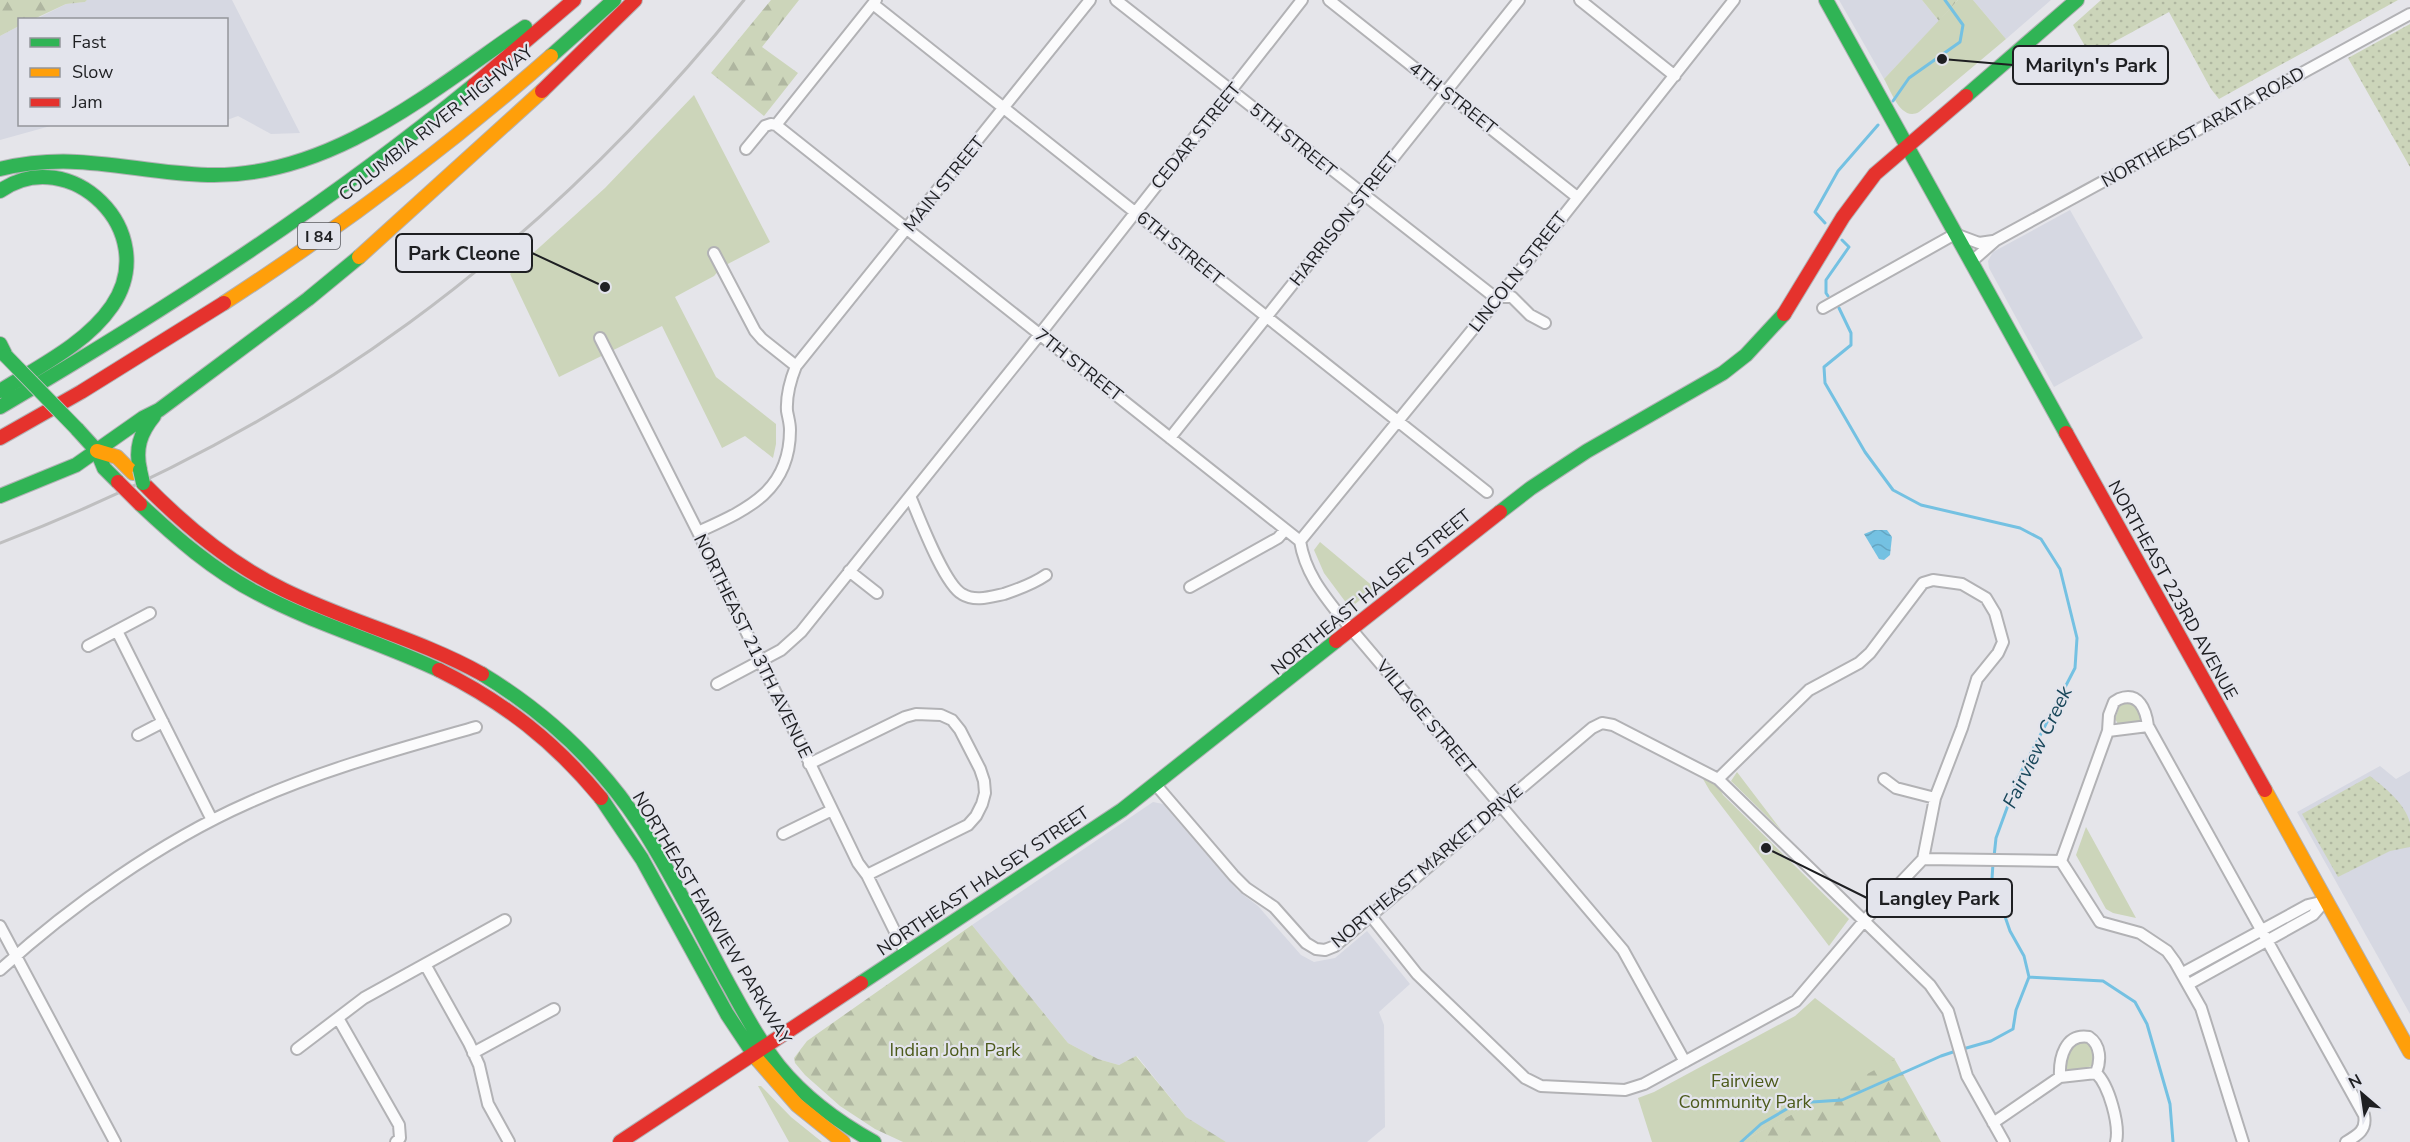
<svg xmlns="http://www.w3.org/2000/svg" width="2410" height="1142" font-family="'Nunito Sans',sans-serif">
	<defs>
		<pattern id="grass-dots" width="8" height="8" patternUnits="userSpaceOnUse" patternTransform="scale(1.5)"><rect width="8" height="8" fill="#ccd5ba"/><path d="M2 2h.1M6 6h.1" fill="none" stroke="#afb6a0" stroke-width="1.8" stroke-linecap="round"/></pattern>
		<pattern id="forest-firs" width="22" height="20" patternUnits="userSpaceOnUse" patternTransform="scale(1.5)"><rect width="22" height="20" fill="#ccd5ba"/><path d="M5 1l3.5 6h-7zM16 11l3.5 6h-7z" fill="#afb6a0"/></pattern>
		<pattern id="water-waves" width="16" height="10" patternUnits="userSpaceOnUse" patternTransform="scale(1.5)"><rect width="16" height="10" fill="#74c1e2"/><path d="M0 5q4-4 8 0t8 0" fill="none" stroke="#64a5c2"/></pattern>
	</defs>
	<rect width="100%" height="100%" fill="#e5e5ea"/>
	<path fill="#d6d8e2" d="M87,0h145l68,133 -29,1 -33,-18 -11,4 -1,-100h-192l32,-16 19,-2z
		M1839,0h83l17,21 -55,58z
		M1973,0h78l-45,39z
		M19,26l1,98 34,1 -54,15v-104z
		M2070,210l73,128 -89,49 -65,-119 -1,-7 5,-9z
		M2380,766l16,13 14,-8v243l-113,-202z
		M1153,802l10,2 74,86 21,16 43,49 13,7 21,-4 32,-27 43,53 -31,28 5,13 1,102 -18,15h-141l-14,-7 -26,-18 -49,-61 -18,9 -21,-6 -30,-16 -96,-118z"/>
	<path fill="url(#grass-dots)" d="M2101,0h297l-179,99 -8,-10 -42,-77 -79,43 -17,-30z
		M2410,24v143l-62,-109z
		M2370,776c15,12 35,27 40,47 0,7 0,17 0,24l-20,4 -52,26 -36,-63z"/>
	<path fill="url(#forest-firs)" d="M0,0h87l-2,2 -19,2 -32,15 -14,1 -1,6 -19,10z
		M771,0h28l-37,47 36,26 -34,43 -53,-43z
		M1922,0h36l-19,21z
		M972,925l96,118 30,16 21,6 17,-9 50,61 40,25h-323l-28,-13 -35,-23 -35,-31 -10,-12 -1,-5 13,-17z
		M1894,1058l47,84h-200z"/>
	<path fill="#ccd5ba" d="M1958,0h15l33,39 -87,73c-18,10 -28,-21 -35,-33z
		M694,95l76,147 -48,25 -8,9 -39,21 41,80 60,47v20l-3,14 -28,-22 -23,12 -60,-122 -103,51 -49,-103 95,-86z
		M1320,542l55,46 -25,20 -26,-35 -10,-23z
		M2131,701l6,3 5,16 -3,3 -21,1 -3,-5 5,-14z
		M1737,772l45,59 -51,-50z
		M1705,778l14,9 4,8 126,124 -20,27 -119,-155 -7,-12z
		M2086,827l50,91 -23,-5 -7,-4 -30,-54z
		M1815,998l80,61 -154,83h-89l-14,-44 16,-6 141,-76z
		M2088,1039l9,20 -4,7 -22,5 -4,-2 -2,-7 7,-17z
		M758,1086h3l30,31 31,25h-33z"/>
	<path fill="url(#water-waves)" d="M1874,530h13l5,7 -2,18 -6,5 -5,-1 -15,-25z"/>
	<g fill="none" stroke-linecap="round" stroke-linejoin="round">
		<path stroke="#74c1e2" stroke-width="3" d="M1893,101l16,-23 51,-36 3,-17 -18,-25
			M1825,223l-10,-11 23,-41 40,-46
			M1828,296l-2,-3v-13l23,-33 -7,-7
			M1839,308l12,25v12l-27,22 1,16 40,69 28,38 28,15 99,23 21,11 19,30 17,69 -2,30 -57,110 -22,60 -2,19
			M2029,977l74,4 32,21 12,22 23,80 3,38
			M1963,1049l28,-8 22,-12 3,-19 13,-33 -5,-21 -14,-25 -18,-52 1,-16
			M1741,1142l20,-18 36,-21 45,-3 99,-44 15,-5"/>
		<g stroke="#b2b2b5" stroke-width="14">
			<path id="street" d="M1116,0l376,295 20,2 18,18 15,8
				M1329,0l248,197
				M1580,0l95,76
				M873,4l614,488
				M776,125l524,416c5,31 22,52 41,76l282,333 62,112
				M776,125l100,-125
				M746,149l19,-23 6,-2 5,1
				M714,253l41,78 7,8 34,27
				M1971,262l25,-22 414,-226
				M1823,308l132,-74 24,9 14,-2
				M600,338l98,194 160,331 9,12 39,79
				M1170,438l349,-438
				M910,496c9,21 34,88 52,98 13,8 28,3 42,0 15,-5 29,-10 42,-19
				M698,532c48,-22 92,-40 92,-102 0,-7 -2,-13 -3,-19 -1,-16 3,-30 9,-45l294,-366
				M1300,541l200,-245 234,-296
				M849,571l28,22
				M1190,587l88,-49 7,-8
				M117,631l95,189
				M88,646l62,-33
				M717,684l64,-34 20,-18 239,-298 262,-334
				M2108,731l40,-5
				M138,735l25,-13
				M809,764l96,-47 11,-3 25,1 11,5 8,10 20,39 4,12 1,12 -3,11 -6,12 -8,9 -101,50
				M1718,779l91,-89 50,-27 11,-10 53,-70 10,-3 29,4 24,14 9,15 8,29 -5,11 -21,26 -15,49 -27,70 -12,61
				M1884,779l12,9 39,10
				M1156,785l78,91 12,12 28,19 32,36 10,6 9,1 10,-4 257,-218 10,-5 11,2 105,54 212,206 18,26 19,65 37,66
				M783,834l49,-24
				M2061,861l47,-130 1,-16 5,-13 5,-3c20,-8 27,11 29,27l216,389c3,15 -6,20 -18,27
				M2061,861l39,61 40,11 27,18 8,11 26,46 42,134
				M1370,915l47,59 108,104 16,8 84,4 19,-6 152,-83 68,-80 59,-62 138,2
				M0,926l115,216
				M426,966l43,77 10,22 9,39 21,38
				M0,970c69,-63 162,-129 248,-167 73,-33 151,-54 228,-76
				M2183,973l125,-68 17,-4
				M2189,984l124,-69 12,-14
				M338,1018l61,107 1,13 -4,4
				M297,1049l67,-51 141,-78
				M473,1053l81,-44
				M2060,1077c-1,-19 5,-44 29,-40 12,8 12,24 7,36
				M1993,1123l67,-46 36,-4c13,12 24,52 20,69"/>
		</g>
		<g stroke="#b2b2b5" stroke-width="16">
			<path id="fast" d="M1826,0l240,433
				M551,56l63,-56
				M1966,96l111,-96
				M0,169c78,-19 133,4 208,6 122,3 222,-83 317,-148
				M0,191c69,-49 163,40 112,115 -26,38 -74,61 -112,85
				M0,344l6,12
				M0,407c165,-97 326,-201 474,-322
				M77,429l20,22 7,17 14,14
				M140,470c-5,-21 0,-37 14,-54
				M0,496l76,-31 67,-47 16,-8 149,-111 51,-42
				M140,504c36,34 73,66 117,89 58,31 123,49 182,77
				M1500,512l31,-24 56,-37 136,-78 23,-18 38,-41
				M482,674c64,39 118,89 159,152 33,51 59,106 88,159 15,27 30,56 50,81 26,32 59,56 95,76
				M601,798l41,61 85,155 30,45
				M861,983l261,-173 214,-169"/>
		</g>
		<g stroke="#b2b2b5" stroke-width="16">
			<path id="slow" d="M359,257l183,-166
				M224,303c114,-74 225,-157 327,-247
				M97,451l20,6 16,16
				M2265,790l145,262
				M757,1059l40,46 46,37"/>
		</g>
		<g stroke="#b2b2b5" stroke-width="16">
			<path id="jam" d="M474,85l100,-85
				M542,91l93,-91
				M1784,314l59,-97 32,-43 91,-78
				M2066,433l199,357
				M0,438l81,-46 143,-89
				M143,483c42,43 87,81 141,107 65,32 135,49 198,84
				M1336,641l164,-129
				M439,670c66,33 115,71 162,128
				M620,1142l241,-159"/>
		</g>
		<use href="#street" stroke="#fbfbfc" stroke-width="10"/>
		<use href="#fast" stroke="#30b455" stroke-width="14"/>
		<use href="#slow" stroke="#ff9f0a" stroke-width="14"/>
		<use href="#jam" stroke="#e5322d" stroke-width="14"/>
		<path stroke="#bfbfc0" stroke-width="3" d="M0,543c303,-116 541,-291 744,-543"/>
		<g stroke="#c0c0c3" stroke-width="16" stroke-linecap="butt">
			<path id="fast-bridge" d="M6,356l71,73
				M140,470l3,13"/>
		</g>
		<g stroke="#c0c0c3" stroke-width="16" stroke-linecap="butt">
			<path id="jam-bridge" d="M118,482l22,22"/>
		</g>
		<use href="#fast-bridge" stroke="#30b455" stroke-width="14"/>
		<use href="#jam-bridge" stroke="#e5322d" stroke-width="14"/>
	</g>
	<g text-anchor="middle" stroke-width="4.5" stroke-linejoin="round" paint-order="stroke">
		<rect fill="#e3e4ec" stroke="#595a5f" stroke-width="1.5" x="298" y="223" width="42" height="26" rx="4.5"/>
		<g font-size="16" font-weight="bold" fill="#1e1f22">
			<text x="319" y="242">I 84</text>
		</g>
		<g font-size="18" fill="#1e1f22" stroke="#e3e4ec">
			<text transform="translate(1453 98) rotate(38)" y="6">4TH STREET</text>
			<text transform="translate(436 123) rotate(-38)" y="6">COLUMBIA RIVER HIGHWAY</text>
			<text transform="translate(2203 127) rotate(-29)" y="6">NORTHEAST ARATA ROAD</text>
			<text transform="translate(1196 136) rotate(-51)" y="6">CEDAR STREET</text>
			<text transform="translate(1293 140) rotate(39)" y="6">5TH STREET</text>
			<text transform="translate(944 184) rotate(-51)" y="6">MAIN STREET</text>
			<text transform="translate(1344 219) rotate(-52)" y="6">HARRISON STREET</text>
			<text transform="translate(1180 248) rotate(39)" y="6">6TH STREET</text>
			<text transform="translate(1518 272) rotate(-52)" y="6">LINCOLN STREET</text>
			<text transform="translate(1079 365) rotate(38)" y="6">7TH STREET</text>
			<text transform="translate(2173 590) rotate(61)" y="6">NORTHEAST 223RD AVENUE</text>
			<text transform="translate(1371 592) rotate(-39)" y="6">NORTHEAST HALSEY STREET</text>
			<text transform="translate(753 646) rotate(64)" y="6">NORTHEAST 213TH AVENUE</text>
			<text transform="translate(1426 717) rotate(50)" y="6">VILLAGE STREET</text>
			<text transform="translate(1427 866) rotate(-40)" y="6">NORTHEAST MARKET DRIVE</text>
			<text transform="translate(983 881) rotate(-34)" y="6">NORTHEAST HALSEY STREET</text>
			<text transform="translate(712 918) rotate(59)" y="6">NORTHEAST FAIRVIEW PARKWAY</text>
		</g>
		<g font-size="18" fill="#4c5a1b" stroke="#e3e4ec">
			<text x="955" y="1056">Indian John Park</text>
			<text x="1745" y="1087">Fairview<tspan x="1745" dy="21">Community Park</tspan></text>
		</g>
		<g font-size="20" font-style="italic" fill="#19475a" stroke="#e3e4ec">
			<text transform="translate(2037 747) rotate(-64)" y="7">Fairview Creek</text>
		</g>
	</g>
	<path fill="none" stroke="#1e1f22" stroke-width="2" d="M1942 59L2013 65M605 287L532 253M1766 848L1867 898"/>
	<g fill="#1e1f22" stroke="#e3e4ec" stroke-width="2">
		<circle cx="1942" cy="59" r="6"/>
		<circle cx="605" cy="287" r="6"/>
		<circle cx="1766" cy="848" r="6"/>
	</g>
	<g fill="#e3e4ec" stroke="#1e1f22" stroke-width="2">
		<rect x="2013" y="46" width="155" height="38" rx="6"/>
		<rect x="396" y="234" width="136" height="38" rx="6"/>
		<rect x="1867" y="879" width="145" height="38" rx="6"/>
	</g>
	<g font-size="20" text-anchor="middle" font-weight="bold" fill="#1e1f22">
		<text x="2091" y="72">Marilyn's Park</text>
		<text x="464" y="260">Park Cleone</text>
		<text x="1939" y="905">Langley Park</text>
	</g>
	<rect x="18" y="18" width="210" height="108" fill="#e3e4ec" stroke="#94959b" stroke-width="1.5"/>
	<rect x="30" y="38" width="30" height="9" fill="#30b455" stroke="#94959b" stroke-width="1.5"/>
	<text x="72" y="48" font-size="18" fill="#1e1f22">Fast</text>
	<rect x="30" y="68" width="30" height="9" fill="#ff9f0a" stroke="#94959b" stroke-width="1.5"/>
	<text x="72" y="78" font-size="18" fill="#1e1f22">Slow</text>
	<rect x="30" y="98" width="30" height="9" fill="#e5322d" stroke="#94959b" stroke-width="1.5"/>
	<text x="72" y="108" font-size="18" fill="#1e1f22">Jam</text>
	<g transform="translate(2362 1094) rotate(331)" stroke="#e3e4ec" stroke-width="4.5" paint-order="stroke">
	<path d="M0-4.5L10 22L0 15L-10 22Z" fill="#1e1f22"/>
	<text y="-9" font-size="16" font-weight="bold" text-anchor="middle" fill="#1e1f22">N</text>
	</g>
</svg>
